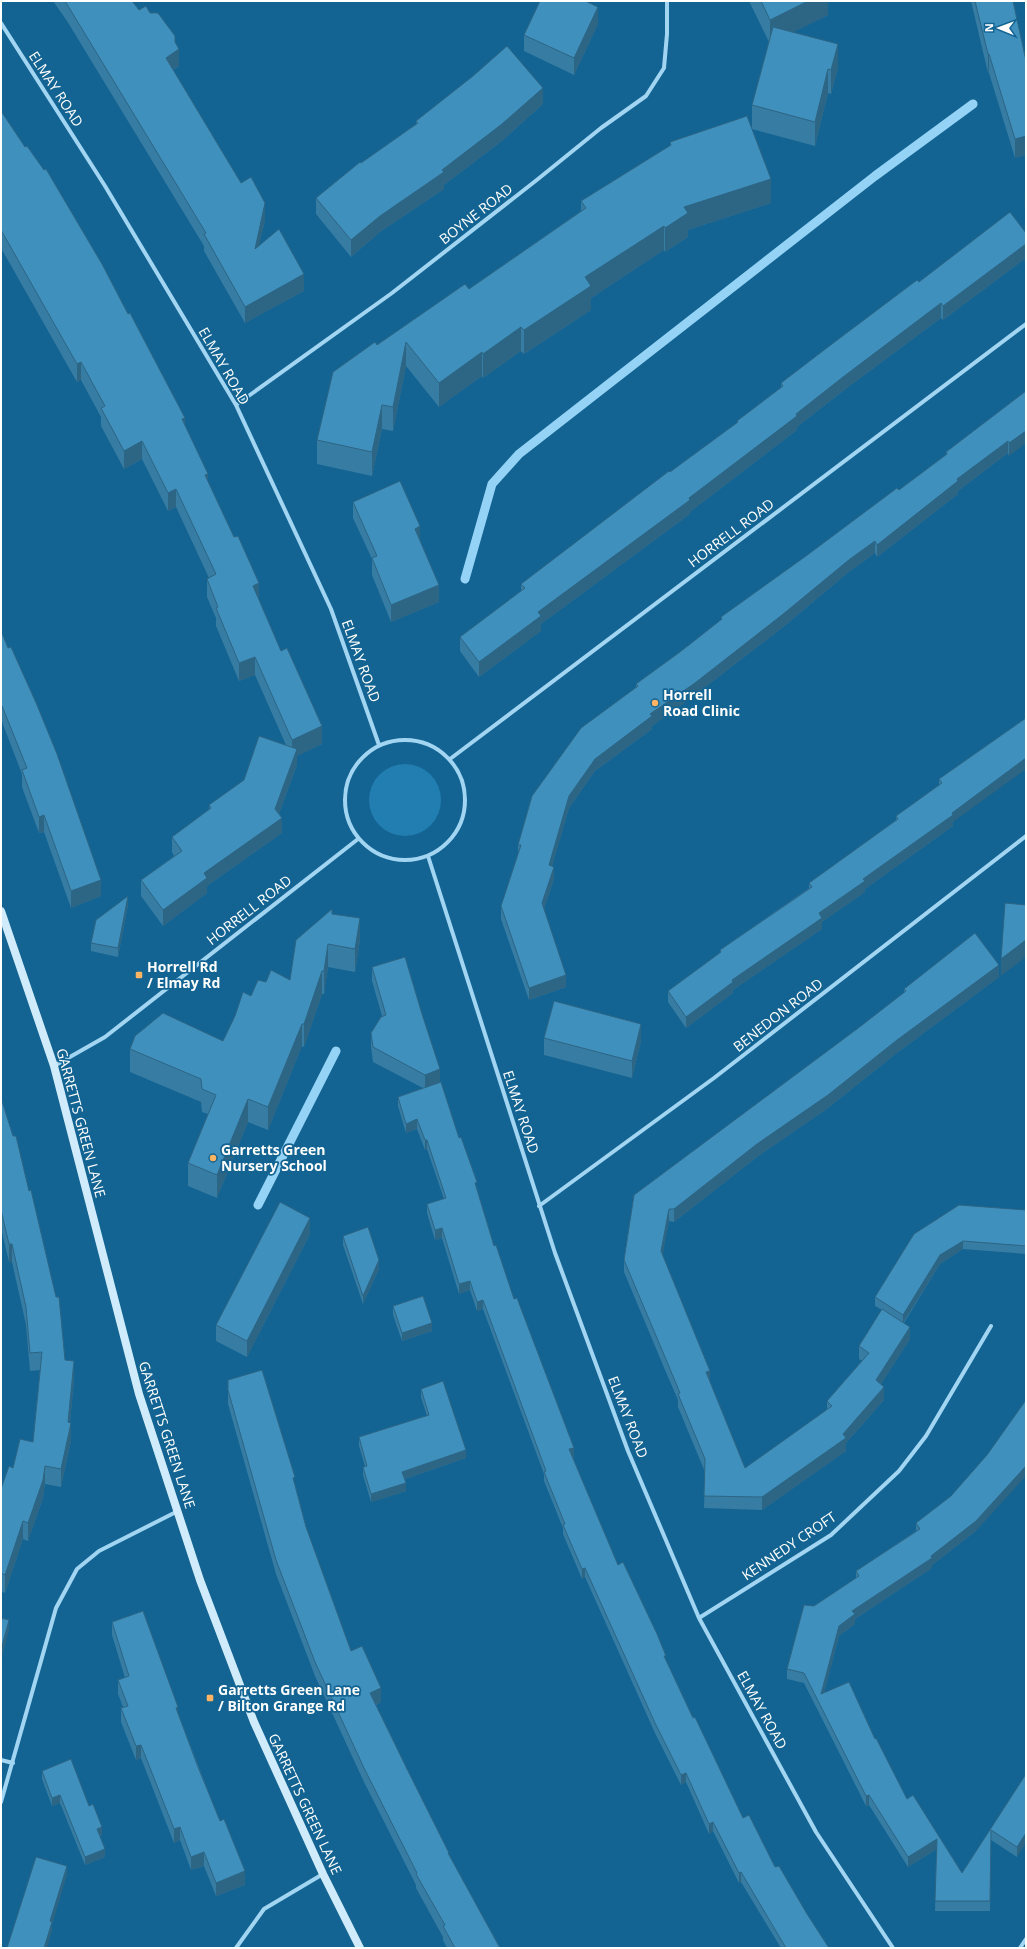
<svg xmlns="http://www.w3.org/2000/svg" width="1027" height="1949" font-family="'Open Sans',sans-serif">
	<rect width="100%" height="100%" fill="#136493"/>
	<path fill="#227eb0" d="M369 800a36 36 0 1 1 72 0a36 36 0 1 1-72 0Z"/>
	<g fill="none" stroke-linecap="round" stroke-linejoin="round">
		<path stroke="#94d3f5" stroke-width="9" d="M465,579l27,-95 27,-30 356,-278 98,-72
			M258,1205l78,-154"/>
		<path stroke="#a2d5f2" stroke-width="4" d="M1,23l104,163 131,219 95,204 48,136
			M236,405l156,-112 146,-114 63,-51 45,-32 18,-28 3,-34v-33
			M345 800a60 60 0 1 1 120 0a60 60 0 1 1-120 0Z
			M450,759l576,-435
			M428,856l127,397 73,198 71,167 117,214 77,116
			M54,1066l51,-29 253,-198
			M539,1206l175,-128 312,-242
			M699,1618l132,-83 68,-64 27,-35 65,-110
			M1,1760l12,3
			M1,1802l55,-194 21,-39 22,-18 79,-40
			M236,1948l28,-39 59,-35
			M1020,1948l6,-9"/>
		<path stroke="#d0ecfc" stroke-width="8" d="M1,911l53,155 85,328 61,186 54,142 69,152 37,74"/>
	</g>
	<path fill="#377ca3" d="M53,1h79l7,9 11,3 25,30 4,23 -6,4 68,113 24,37 -6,25 45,46 -59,32 -41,-72v-5l-137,-225z
		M749,1h79v14l-35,17 45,36 -7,26 -3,-1 -13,53 -63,-17 19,74 -83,27v7l-23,15 -1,-2 -73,48v12l-67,44 -3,-3 -38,27 -1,-2 -43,31 -33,-41 -13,65 -11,-2 -10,47 -55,-12v-24l60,-95 92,-56 112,-78v-10l89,-55v-4l82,-13v-24l17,-63z
		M971,1h42l13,60v94l-11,3 -26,-85h-1z
		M598,24l-24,51 -50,-24v-16z
		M543,104l-41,37 -58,44v4l-64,43 -29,25 -35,-43v-16l45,-35 55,-39v-3z
		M1,111l184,315 23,56 73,169 41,93 -25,12v9l-18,49 3,19 -75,53v7l-44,33 -22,-30v-16l33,-24 -2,-4v-15l37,-27v-5l35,-25 42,-35 -31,-70 -16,6 -23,-55v-8l-9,-21v-18l2,-1 -33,-71 -8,4 -26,-52 -18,10 -23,-43v-9l-20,-37 -4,2 -76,-134z
		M1026,179v46h-1v-19z
		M1026,233v25l-83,62 -2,-2 -98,73 -46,36v3l-107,82v2l-149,110v7l-62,46 -19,-26v-14l61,-46v-7l216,-161v-2l44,-33v-5l138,-101z
		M1026,391l-17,65 -1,-3 -50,38v3l-81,63 -2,-4 -25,18 -68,57 -87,67 -43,31v3l-57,42 -26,37 -17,58 2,13 -10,30 22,78 -37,13 -28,-81v-13l17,-52v-9l118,-157v-4l44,-32 41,-32v-3l178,-127 47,-35v-3z
		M353,502l67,40 19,60 -48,20 -19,-47v-16l-19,-41z
		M1,631l100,265 -30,12 -27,-76 -5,1 -17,-46v-13l-20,-52 -1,1z
		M1026,718l-73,104v4l-88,63v3l-43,30v7l-89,61v3l-47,35 -18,-26v-11l52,-38v-3l89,-62v-5l87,-63v-4l43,-31v-6z
		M128,905l-10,52 -27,-6v-8z
		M332,914l28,26 -5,32 -27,-5 -4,27h-2l-18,53 -2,-1 -34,84 -20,-8 -31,76 -29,-12v-23l20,-49 -6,-2 -1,-10 -71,-30v-23l93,-8 28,-45 15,-14 24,-2z
		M372,967l50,47 18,69 37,107 17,56 80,211 -1,1 45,107 48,96 27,57 50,100 86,130h-48l-40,-66 -2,1 -26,-52 -4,3 -23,-52 -5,3 -26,-52 -70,-156 -3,2 -19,-45v-6l-19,-47v-7l-61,-165 -6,2 -7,-21 -11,4 -17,-56 -7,2 -8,-27v-9l17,-5 -17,-50 -2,1 -8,-21 -11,4 -8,-27v-9l25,-9 -50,-26 -2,-15v-14l11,-17 -10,-35z
		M999,977l-102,76 -69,55 -71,49 -83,65 -5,-1 -7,34 48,127 35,86 82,-58v-9l35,-40 -3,-2v-13l23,-36 -7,-4v-9l39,-63 112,-24v44l-63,-5 -23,15 -36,59 6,16 -29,45 3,16 -38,43v8l-84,59 -58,-2 1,-36 -27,-65v-7l-13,-30 -41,-98v-12l10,-65 223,-166 47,-36v-4z
		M544,1038l97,3 -9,37 -88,-23z
		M1,1098l64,262 9,19 -4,44 1,18 -10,46 -16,-3 -2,14 -15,43 -5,-2 -18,54 -4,-2v-102l12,-21 20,-26 7,-72 -10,1 -4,-46 -14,-63h-3l-8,-34z
		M310,1234l-63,123 -31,-16v-16z
		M343,1236l36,33 -16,35 -20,-59z
		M393,1306l39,25 -30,10 -9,-26z
		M228,1380l67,104 11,43 45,124 30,51 -5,3 31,64 42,87 51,92h-53l-4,-8v-3l-27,-49v-3l-52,-103 -49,-106 -39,-102 -48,-170z
		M421,1389l45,69 -61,21 1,12 -35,11 -8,-27v-8l2,-1 -6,-20v-9l68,-21 -6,-19z
		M916,1523l60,8 -44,34v3l-77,51v5l-16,12 -15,57 51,46 32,60 55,74 64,-99 -9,83 -26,-17 -1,71h-55l2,-62 -29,18 -39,-62 -3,1 -62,-123 -17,-4v-10l69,-91v-7l60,-40z
		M112,1622l66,92 67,171 -29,11 -12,-30 -13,4 -11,-30 -6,3 -33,-85 -5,2 -15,-38v-14l2,-1 -5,-13v-14l7,-2 -13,-43z
		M42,1771l47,35 13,29 -2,1 5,21 -20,8 -25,-62 -8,3 -10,-27z"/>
	<path fill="#2d6584" d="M808,1h20v14l-58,29v-24z
		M598,7v17l-24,51v-17z
		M175,36v16l4,-3v17l-13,8v-16l9,-16z
		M838,44v24l-7,26v-24z
		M988,54h1v19h-1z
		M828,69v24l-13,53v-24z
		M543,88v16l-41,37 -58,44v4l-64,43 -29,25v-17l29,-24 62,-46z
		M1026,136v19l-11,3v-19z
		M771,179v24l-83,27v7l-23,15v-24l19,-21z
		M265,203v17l-10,45v-16z
		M664,226v24l-73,48v12l-67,44v-24l61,-53z
		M1026,244v14l-83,62v-14z
		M304,274v17l-59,32v-16z
		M941,303v15l-98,73 -46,36v3l-107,82v2l-149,110v7l-62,46v-15l59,-50 151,-114 154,-121z
		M521,327v24l-38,27v-24z
		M406,342v24l-13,65v-24z
		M482,352v24l-43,31v-24z
		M81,362v18l-4,2v-18z
		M382,405v24l-10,47v-24z
		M185,418v18l-3,-17z
		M1026,431v12l-17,13v-13z
		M142,441v18l-18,10v-18z
		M1008,441v12l-50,38v3l-81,63v-12l80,-66z
		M208,474v18l-3,-17z
		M176,489v18l-8,4v-18z
		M420,526v17l-5,-14z
		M875,541v12l-25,18 -68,57 -87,67 -43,31v3l-57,42 -26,37 -20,69v-12l20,-69 26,-37 55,-45 200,-155z
		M259,583v19l-6,-16z
		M439,585v17l-48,20v-17z
		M255,657v18l-16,6v-18z
		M1,706h1v16l-1,1z
		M322,726v18l-25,12v9l-21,57 6,-4v15l-75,53v7l-44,33v-16l112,-101 17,-51v-18z
		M1026,758v11l-73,53v4l-88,63v3l-43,30v7l-89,61v3l-47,35v-11l46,-37 131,-101 89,-66z
		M44,815v17l-5,1v-16z
		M554,867v12l-12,36v-12z
		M101,880v16l-30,12v-17z
		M128,896v9l-10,52v-9z
		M360,918v22l-5,32v-23z
		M1026,940v17l-25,19v-17z
		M328,944v23l-4,27v-23z
		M999,965v12l-102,76 -69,55 -71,49 -83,65v-13l83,-65 140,-104z
		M322,971v23l-18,53v-23z
		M566,975v12l-37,13v-12z
		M302,1024v22l-34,84v-23z
		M641,1024v17l-9,37v-17z
		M440,1069v15l-15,5v-14z
		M248,1099v23l-31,76v-23z
		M417,1119v10l-11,4v-9z
		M425,1140h2v9l-2,1z
		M669,1209v12l-8,43v-13z
		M310,1218v16l-63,123v-16z
		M442,1228v10l-7,2v-10z
		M963,1241v8l-23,15 -37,59v-8l37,-60z
		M9,1244h3v18h-3z
		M379,1260v9l-16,35v-8z
		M470,1281v9l-11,4v-10z
		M483,1300v9l-6,2v-9z
		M432,1323v8l-30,10v-8z
		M910,1327v12l-34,53v-12z
		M74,1361v18l-5,54 2,-10v18l-10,46v-18l7,-47z
		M710,1371v12l-4,-11z
		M884,1387v13l-38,43v8l-84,59v-13l81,-63z
		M574,1448v9l-5,2v-10z
		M466,1450v8l-64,22v-8z
		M45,1466v18l-2,14 -15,43v-18z
		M1026,1466v10l-50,55 -44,34v3l-77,51v5l-16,12 -18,69v-11l18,-68 13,-15 79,-55z
		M406,1483v8l-35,11v-8z
		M23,1521v18l-18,54v-18z
		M585,1568v9l-3,2v-10z
		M9,1620v11l-8,29v-10z
		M381,1688v14l-11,5v-14z
		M178,1707v13l-2,-12z
		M141,1745v13l-5,2v-14z
		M686,1773v9l-5,3v-10z
		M60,1795v8l-8,3v-8z
		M869,1795v10l-3,1v-10z
		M713,1822v9l-4,3v-10z
		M102,1827v8l-5,2v-8z
		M180,1827v13l-6,3v-14z
		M1026,1833v10l-9,14v-10z
		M937,1839v10l-29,18v-10z
		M105,1849v8l-20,8v-8z
		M204,1852v14l-13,4v-13z
		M67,1866v9l-15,50v6l-5,17h-3l6,-27z
		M245,1871v14l-29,11v-13z
		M741,1872v10l-2,1v-10z"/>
	<path fill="#4090bd" stroke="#2d6584" d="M65,1h67l7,9 7,-4 4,7h8l17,23v6l4,7 -13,9 75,125 10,-6 14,26 -10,46 24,-20 25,45 -59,33 -41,-73 2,-1z
		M540,1h45l13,6 -24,51 -50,-23z
		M761,1h47l-38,19z
		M975,1h38l13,60v75l-11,3 -26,-85h-1z
		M773,27l65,17 -7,26 -3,-1 -13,53 -63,-17z
		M507,46l36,42 -41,36 -60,46 2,2 -64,44 -29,24 -35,-42 44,-36 1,1 57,-40 -2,-2 57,-45z
		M1,111l24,36 2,-1 17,24 2,-1 56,95 26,50 2,-1 12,23 43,82 -3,1 26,55 -3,1 29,62 4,-1 21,47 -6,3 28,65 6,-3 35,78 -30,14 -37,-83 -16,6 -23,-55 2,-1 -11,-28 9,-5 -40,-85 -8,4 -26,-52 -18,10 -23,-43 4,-2 -24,-44 -4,2 -76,-134z
		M747,116l24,63 -87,28 4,6 -23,15 -1,-2 -79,51 6,9 -67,44 -3,-3 -38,27 -1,-2 -43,31 -33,-41 -13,65 -11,-2 -10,47 -55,-12 16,-68 42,-30 2,3 88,-61 4,5 117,-81 -5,-7 90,-56 -1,-3z
		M1026,179v27h-1z
		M1010,212l16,21v11l-83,62 -2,-3 -98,74 -47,37 1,2 -108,82 1,2 -152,112 3,4 -62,46 -19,-25 65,-49 -4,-4 148,-113 1,1 68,-50 -1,-1 46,-35 -2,-3 47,-36 89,-67 2,2z
		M1026,391v40l-17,12 -1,-2 -51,38 1,2 -81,64 -2,-4 -25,18 -68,56 -87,68 -45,31 2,2 -57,43 -26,37 -20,69 5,2 -12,36 24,72 -37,13 -28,-82 20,-61h-3l14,-49 49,-68 57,-42 -2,-2 44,-32 42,-33 -1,-2 85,-61 91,-68 2,2 48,-36 -1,-2z
		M400,481l20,45 -5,3 24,56 -48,20 -19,-47 5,-2 -24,-54z
		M1,631l7,17 3,-1 26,58 20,49 44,126 -30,11 -27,-76 -5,2 -17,-47 5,-2 -25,-62h-1z
		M1026,718v40l-74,55 1,2 -90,64 2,2 -46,32 3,5 -90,62 1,2 -47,35 -18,-26 53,-39 -1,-2 92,-63 -3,-4 89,-64 -2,-3 46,-33 -3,-4z
		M259,736l38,13 -22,60 7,9 -78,55 3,5 -44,32 -22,-30 41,-29 -10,-14 39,-29 -2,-3 35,-25z
		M128,896l-10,52 -27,-5 5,-23z
		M1005,903l21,2v35l-25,19z
		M332,909v5l28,4 -5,31 -27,-5 -4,27h-2l-18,53h-2l-34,83 -20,-8 -31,76 -29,-12 28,-68 -14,-6 -1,-10 -71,-30 5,-13 28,-23 60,28 12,-25 8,-24 8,4 7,-16 8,2 5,-12 19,10 6,-40z
		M975,933l24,32 -102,75 -69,55 -71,49 -83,65h-5l-8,42 49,120 -4,1 39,96 87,-62 -5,-5 42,-48 -10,-7 23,-37 28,18 -34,53 8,7 -41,47 3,4 -84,59 -58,-1 1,-37 -27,-65 2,-1 -15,-36 -41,-97 10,-65 223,-166 49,-38 -2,-2z
		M405,957l17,57 18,55 -15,6 -52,-28 -2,-14 10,-16 5,-2 -14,-48z
		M554,1001l87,23 -9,37 -88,-23z
		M441,1082l18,56 2,-1 16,45 -2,1 19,63 2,-1 18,54 3,-1 57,150 -5,1 49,116 5,-3 34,72 9,22h-2l29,62 2,-1 48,101 6,-3 26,52 4,-1 28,48 22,34h-43l-45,-76 -2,1 -26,-51 -4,2 -23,-51 -5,2 -26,-52 -70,-155 -3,1 -19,-44 2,-1 -21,-52 2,-1 -63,-171 -6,2 -7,-21 -11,3 -17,-56 -7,2 -8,-26 19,-6 -19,-58h-2l-8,-21 -11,5 -8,-27z
		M1,1098l12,38h3l13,55 2,-1 25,107h3l6,63 9,1 -6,61 3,1 -10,46 -16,-3 -2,14 -15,43 -5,-2 -18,54 -4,-2v-84l8,-23 4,2 7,-29 13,3 9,-90 -12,1 -4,-46 -14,-63h-3l-8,-34z
		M280,1202l30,16 -63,123 -31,-16z
		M959,1205l67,5v36l-63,-5 -23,14 -37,60 -28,-18 39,-63z
		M368,1227l11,33 -16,36 -20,-60z
		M423,1296l9,27 -30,10 -9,-27z
		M262,1370l33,107 -2,1 13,49 45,124 11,-5 19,42 -11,5 37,76 42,84h-1l52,95h-45l-12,-22 2,-1 -29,-51 1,-1 -53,-105 -49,-106 -39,-102 -48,-170v-10z
		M443,1381l23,69 -64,22 4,11 -35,11 -8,-27 4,-1 -8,-29 70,-22 -8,-26z
		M1026,1400v66l-50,55 -45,35 1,2 -80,53 3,3 -16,12 -18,68 28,-12 26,57 1,-1 31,61 6,-4 49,78 64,-99v59l-9,14 -26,-17 -1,71h-55l2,-62 -29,18 -39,-62 -3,1 -62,-123 -17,-4 17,-64 10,1 45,-30 -3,-5 64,-42 -4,-6 35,-27 36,-41z
		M143,1611l35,96 -2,1 22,59 22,54 4,-2 21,52 -29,12 -12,-31 -13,5 -11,-30 -6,2 -33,-84 -5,1 -15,-38 7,-2 -10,-26 11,-4 -17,-54z
		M1,1618l8,2 -8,30z
		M71,1759l18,47 4,-2 9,23 -5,2 8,20 -20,8 -25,-62 -8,3 -10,-27z
		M36,1857l31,9 -17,55 2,1 -8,26h-37z"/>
	<g fill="#ffb463" stroke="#136493" stroke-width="1.5">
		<circle cx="655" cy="703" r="4"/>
		<rect x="135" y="971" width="8" height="8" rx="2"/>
		<circle cx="213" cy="1158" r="4"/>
		<rect x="206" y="1694" width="8" height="8" rx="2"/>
	</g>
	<g text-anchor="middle" stroke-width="3.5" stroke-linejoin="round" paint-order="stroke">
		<g font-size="14" fill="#fff" stroke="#136493">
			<text transform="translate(56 89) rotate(57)" y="5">ELMAY ROAD</text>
			<text transform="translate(476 214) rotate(-38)" y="5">BOYNE ROAD</text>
			<text transform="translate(224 366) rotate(60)" y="5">ELMAY ROAD</text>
			<text transform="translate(731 533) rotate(-37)" y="5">HORRELL ROAD</text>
			<text transform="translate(361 661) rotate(70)" y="5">ELMAY ROAD</text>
			<text transform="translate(249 910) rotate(-38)" y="5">HORRELL ROAD</text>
			<text transform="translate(778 1015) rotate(-38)" y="5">BENEDON ROAD</text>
			<text transform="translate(521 1112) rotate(72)" y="5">ELMAY ROAD</text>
			<text transform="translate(81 1123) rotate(75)" y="5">GARRETTS GREEN LANE</text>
			<text transform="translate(628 1417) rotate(69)" y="5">ELMAY ROAD</text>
			<text transform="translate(167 1435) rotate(72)" y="5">GARRETTS GREEN LANE</text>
			<text transform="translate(789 1546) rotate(-34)" y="5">KENNEDY CROFT</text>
			<text transform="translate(762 1710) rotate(61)" y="5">ELMAY ROAD</text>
			<text transform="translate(305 1804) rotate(65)" y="5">GARRETTS GREEN LANE</text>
		</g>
		<g font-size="14" font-weight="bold" fill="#fff" stroke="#136493" text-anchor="start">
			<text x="663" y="700">Horrell<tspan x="663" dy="16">Road Clinic</tspan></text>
			<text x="147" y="972">Horrell Rd<tspan x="147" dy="16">/ Elmay Rd</tspan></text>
			<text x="221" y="1155">Garretts Green<tspan x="221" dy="16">Nursery School</tspan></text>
			<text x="218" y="1695">Garretts Green Lane<tspan x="218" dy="16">/ Bilton Grange Rd</tspan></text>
		</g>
	</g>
	<rect width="1027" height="1949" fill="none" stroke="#ffffff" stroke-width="4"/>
	<g transform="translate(999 28) rotate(271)" stroke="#136493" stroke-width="3" paint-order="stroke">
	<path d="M0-3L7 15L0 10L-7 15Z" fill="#ffffff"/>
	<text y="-6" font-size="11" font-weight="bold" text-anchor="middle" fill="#ffffff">N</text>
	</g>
</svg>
